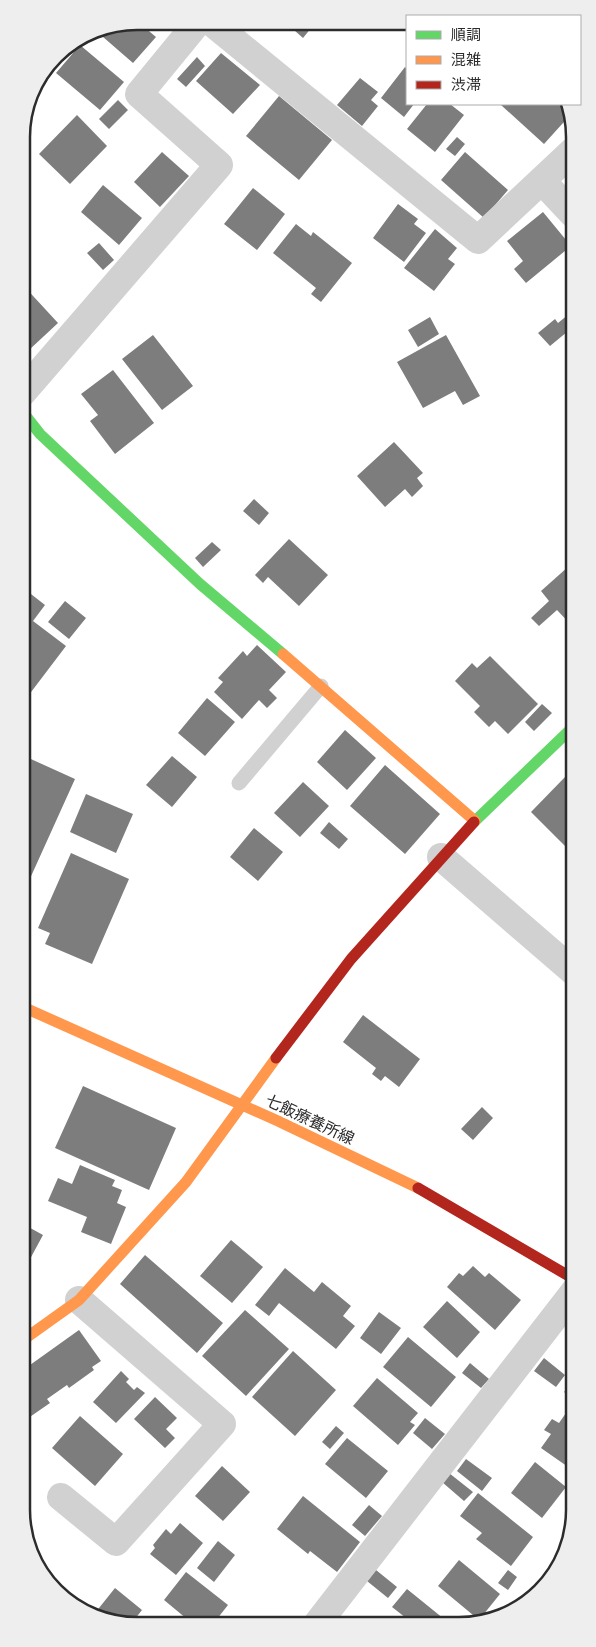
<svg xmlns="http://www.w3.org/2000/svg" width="596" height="1647" font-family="'Fira Sans','Noto Sans JP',sans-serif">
	<rect width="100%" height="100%" fill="#fff"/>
	<path fill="#7d7d7d" d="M137,21l19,16 -23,26 -38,-33z
		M154,21h12l-6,6z
		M285,22h31l-13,16z
		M80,45l44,37 -24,28 -44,-37z
		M221,53l39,32 -27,29 -37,-33z
		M197,57l8,9 -19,21 -9,-8z
		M405,67l2,2v35h7l-10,13 -23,-19z
		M360,78l18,14 -7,8 7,6 -16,20 -25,-21z
		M279,96l53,44 -33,40 -53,-44z
		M118,100l10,10 -19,19 -10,-10z
		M427,104h23l14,11 -29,37 -28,-23z
		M503,104h63l6,9 -28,31 -43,-39z
		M77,115l30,31 -37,38 -31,-30z
		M457,137l8,7 -10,12 -9,-7z
		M162,152l27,24 -29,31 -26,-25z
		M465,152l43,38 -24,28 -43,-38z
		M103,185l39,33 -23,27 -38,-33z
		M253,188l32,26 -28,36 -33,-26z
		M398,204l20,15 -4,5 12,9 -22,29 -31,-24z
		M543,212l28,34 -45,37 -12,-14 9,-8 -16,-20z
		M296,224l15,12 2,-4 39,31 -31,39 -10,-8 5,-6 -43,-35z
		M435,229l22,19 -9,11 7,5 -21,27 -30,-23z
		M99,243l15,17 -11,10 -16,-17z
		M22,284l36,39 -29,27 -7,-7z
		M569,314l4,5v8l-23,19 -12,-13 17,-14 3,4z
		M430,317l9,17 -21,13 -10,-17z
		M153,335l40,51 -31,24 -40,-51z
		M446,335l34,61 -17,9 -8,-14 -32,17 -26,-46z
		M113,370l41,53 -39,31 -25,-33 8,-6 -17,-21z
		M394,442l29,31 -6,5 6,8 -11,11 -7,-8 -20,18 -28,-31z
		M254,499l15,14 -10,12 -16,-14z
		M289,539l39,36 -29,31 -31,-29 -5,6 -8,-8z
		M212,542l9,8 -18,17 -8,-9z
		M569,566l4,4v57l-16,-17 -18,16 -8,-8 18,-17 -8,-10z
		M22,587l23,18 -12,16 33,25 -44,58z
		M65,601l21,17 -17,21 -21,-17z
		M257,645l29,27 -17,18 8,8 -10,10 -8,-8 -17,19 -28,-27 9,-10 -5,-4 25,-27 4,5z
		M490,656l48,48 -30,30 -13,-13 -6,6 -15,-15 6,-6 -25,-25 17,-18 5,5z
		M207,698l28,24 -30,34 -27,-23z
		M542,704l10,9 -18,18 -9,-9z
		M345,730l31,28 -29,32 -30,-28z
		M22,755l53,24 -52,115z
		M172,756l25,21 -25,30 -26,-22z
		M385,765l55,49 -35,40 -55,-48z
		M565,777l8,8 1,53 -9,8 -34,-34z
		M303,782l26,24 -29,31 -26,-24z
		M86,794l47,20 -17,39 -46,-21z
		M329,822l19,17 -9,10 -19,-16z
		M254,828l29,24 -25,29 -28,-24z
		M71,853l58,26 -37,85 -47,-20 5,-11 -12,-5z
		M363,1015l57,44 -21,28 -14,-11 -4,5 -9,-7 4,-6 -33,-26z
		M574,1067v12l-6,-5z
		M83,1086l93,42 -27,62 -94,-42z
		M482,1107l11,11 -20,22 -12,-11z
		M80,1165l35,15 -3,6 10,4 -5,13 9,4 -15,37 -30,-12 6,-15 -39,-16 10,-23 14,6z
		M23,1224l20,11 -20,37z
		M231,1240l32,27 -31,36 -32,-27z
		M145,1255l78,68 -26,30 -77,-69z
		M473,1266l12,11 4,-4 32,27 -26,30 -48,-43 12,-14 4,3z
		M285,1268l29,24 8,-10 29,24 -8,10 12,10 -19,23 -57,-46 -10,13 -14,-11z
		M447,1301l33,31 -23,26 -34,-31z
		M245,1310l44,39 -43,47 -44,-40z
		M379,1312l22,16 -20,26 -21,-16z
		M79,1330l22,31 -9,6 2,3 -25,18 -2,-3 -20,14 3,4 -26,18 -1,-51z
		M408,1337l48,40 -25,30 -48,-40z
		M293,1351l43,39 -41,46 -43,-39z
		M544,1358l21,17 -9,12 -22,-16z
		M470,1363l19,16 -8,9 -19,-15z
		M121,1371l8,8 -3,3 8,8 3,-3 8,6 -29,30 -23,-21z
		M377,1378l41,35 -8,9 5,3 -17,20 -45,-39z
		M574,1379v21l-10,-8z
		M155,1397l22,21 -11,11 9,9 -10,10 -31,-29z
		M566,1413l8,6v46l-3,4 -30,-21 10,-14 -7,-4 8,-11 7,4z
		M80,1416l43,38 -28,32 -43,-38z
		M425,1418l20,16 -13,15 -19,-16z
		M336,1426l8,7 -14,16 -8,-7z
		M347,1438l41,33 -22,27 -41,-34z
		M466,1459l26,19 -10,13 -25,-20z
		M535,1462l31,25 -24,31 -31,-25z
		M222,1466l28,26 -27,29 -28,-25z
		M449,1473l24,19 -9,9 -22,-19z
		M478,1493l55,44 -22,29 -35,-27 6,-6 -22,-17z
		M303,1496l57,46 -23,30 -27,-21 -2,3 -31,-25z
		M369,1505l13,11 -17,20 -13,-11z
		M180,1523l23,20 -27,32 -26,-21 5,-6 -2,-3 13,-16 5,5z
		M218,1541l17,14 -21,27 -17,-14z
		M459,1560l41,34 -21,26 -41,-34z
		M376,1570l21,17 -9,11 -21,-17z
		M508,1570l9,7 -9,13 -10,-7z
		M186,1572l42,33 -15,19h-20l-29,-24z
		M115,1588l27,22 -11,14h-16l-20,-11z
		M407,1589l42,34h-48l5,-5 -14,-11z
		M147,1616l9,8h-15z"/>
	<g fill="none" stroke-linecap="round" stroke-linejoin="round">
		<path stroke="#d1d1d1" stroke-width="15" d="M239,783l82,-97"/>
		<path stroke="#d1d1d1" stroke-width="28" d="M211,22l267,218 95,-89
			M542,181l31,33
			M22,393l197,-228 -80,-71 59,-72
			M441,857l133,115
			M61,1497l55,45 106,-118 -143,-124
			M317,1624l257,-332"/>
		<path stroke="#63d668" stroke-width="11" d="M22,411l18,23 160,150 83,70
			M474,822l99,-95"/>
		<path stroke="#ff974d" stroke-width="11" d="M283,654l192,167
			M23,1007l255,114 140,67
			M23,1340l56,-40 107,-118 90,-124"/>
		<path stroke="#b3261e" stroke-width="11" d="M276,1058l75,-99 123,-137
			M418,1188l156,91"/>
	</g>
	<g text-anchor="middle" stroke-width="5" stroke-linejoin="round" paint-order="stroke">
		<g font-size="16" fill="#2c2c2c" stroke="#fff">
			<text transform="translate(310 1119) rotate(25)" y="6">七飯療養所線</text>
		</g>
	</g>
	<path d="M0 0H596V1647H0ZM137 30H459A107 107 0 0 1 566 137V1510A107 107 0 0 1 459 1617H137A107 107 0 0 1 30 1510V137A107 107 0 0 1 137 30Z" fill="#eee" fill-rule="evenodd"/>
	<path fill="none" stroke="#2c2c2c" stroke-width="2.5" d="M137 30H459A107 107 0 0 1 566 137V1510A107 107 0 0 1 459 1617H137A107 107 0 0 1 30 1510V137A107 107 0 0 1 137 30Z"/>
	<rect x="406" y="15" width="175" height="90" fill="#ffffff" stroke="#ababab"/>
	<rect x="416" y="31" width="25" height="8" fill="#63d668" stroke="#ababab"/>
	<text x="451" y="40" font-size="15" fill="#2c2c2c">順調</text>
	<rect x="416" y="56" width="25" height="8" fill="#ff974d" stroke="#ababab"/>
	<text x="451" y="65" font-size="15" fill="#2c2c2c">混雑</text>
	<rect x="416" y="81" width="25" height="8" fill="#b3261e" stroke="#ababab"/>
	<text x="451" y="90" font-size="15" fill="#2c2c2c">渋滞</text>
</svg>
